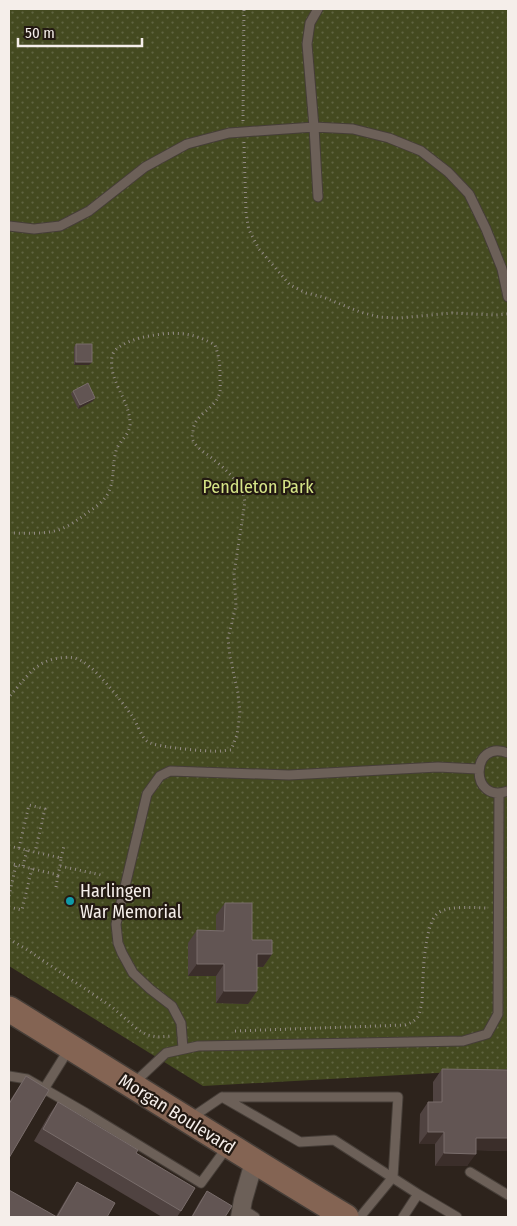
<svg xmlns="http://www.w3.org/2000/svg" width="517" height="1226" font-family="'Fira Sans Condensed',sans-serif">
	<defs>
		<pattern id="park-dots" width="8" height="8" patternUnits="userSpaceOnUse" patternTransform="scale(1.25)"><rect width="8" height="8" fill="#444a20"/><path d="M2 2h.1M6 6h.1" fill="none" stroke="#606441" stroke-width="1.8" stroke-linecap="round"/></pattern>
	</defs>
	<rect width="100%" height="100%" fill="#2d231c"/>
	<path fill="url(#park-dots)" d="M9,9h499v1060l-305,17 -194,-120z"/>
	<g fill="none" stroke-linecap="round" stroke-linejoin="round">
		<g stroke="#463e38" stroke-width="11">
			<path id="service" d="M318,9l-8,14 -3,21 7,83 4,70
				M9,226l25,3 26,-3 29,-15 56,-44 42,-23 42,-11 14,-1 71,-5 39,2 36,9 32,13 27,21 21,22 17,35 16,40 6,28
				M508,753c-38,-15 -39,52 0,38
				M183,1049l-2,-26 -9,-17 -22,-17 -17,-16 -11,-20 -4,-10 -2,-19 31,-130 13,-18 10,-5 119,4 149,-8 40,2
				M9,1076l18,3 59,34 115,70 27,-37
				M133,1084l33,-31 32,-7 265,-5 24,-7 11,-20 1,-221
				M44,1089l25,-40
				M222,1097h176l-5,80 -33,40
				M191,1118l31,-21 78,45 34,-2 84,54 39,23
				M470,1172l38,23
				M241,1208l14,9
				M403,1217l15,-23"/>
		</g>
		<g stroke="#463e38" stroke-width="20">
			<path id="minor" d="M240,1217l3,-17 11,-38"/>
		</g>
		<g stroke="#463e38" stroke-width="28">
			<path id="secondary" d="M9,1009c112,69 224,140 337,208"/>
		</g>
		<path stroke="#938b85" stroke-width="3" stroke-dasharray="1 4" stroke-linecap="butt" d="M243,121l1,-112
			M244,142l2,72 3,16 10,19 31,36 16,8 17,4 37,15 19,5 20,1 53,-5 43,2 13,-1
			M9,533c17,0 36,2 52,-4 10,-4 18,-10 26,-16 7,-5 15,-10 20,-18 8,-13 5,-29 9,-44 3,-11 15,-16 14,-29 -1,-23 -22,-42 -18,-65 3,-19 56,-26 72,-23 11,1 22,6 31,11 5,15 5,19 5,34 0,5 1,11 -1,16 -5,15 -25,19 -26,36 0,0 -1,6 -1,7 2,7 10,13 16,17 15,12 34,27 37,47l-11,71 2,33 -8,32 2,19 8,36 2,20 -3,22 -6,15c-4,0 -8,1 -12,1 -12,1 -63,-4 -71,-9 -8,-6 -10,-18 -16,-26 -11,-15 -40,-55 -58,-58 -10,-2 -25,1 -33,6 -13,8 -22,22 -32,33
			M9,846l52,12 -1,8
			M19,848l10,-43 16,4 -10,43
			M61,858l3,-12
			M9,863l49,12 2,-9 41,9
			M23,866l4,-16
			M56,887l2,-12
			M9,896l7,-31
			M9,907l13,3 10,-42
			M9,939l17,10 86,58 25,22 10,6 10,2 15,-1
			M235,1031l170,-6c14,-5 14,-9 17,-23 1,-19 1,-78 16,-89 11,-8 37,-5 50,-5"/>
		<use href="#service" stroke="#6c6058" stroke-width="9"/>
		<use href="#minor" stroke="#6c6058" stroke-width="18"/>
		<use href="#secondary" stroke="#846453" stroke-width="25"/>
	</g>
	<path fill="#504341" d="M76,344l13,21h-15v-18z
		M73,391l20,10 -15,8 -7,-15z
		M225,903l27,37 20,14 -9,13h-6v24l-9,13 -32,-1v-27h-28v-33l9,-13 19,1v-16z
		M442,1069l66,1v81l-32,-1 -9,16h-32v-22h-16l1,-30 8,-12h5v-20z
		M26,1076l-17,82v-56z
		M58,1102l78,51 45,58 -4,6h-15l-128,-76 15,-26z
		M77,1182l30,35h-98l47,-1 13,-22z
		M207,1191l18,26h-34l9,-16z"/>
	<path fill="#3b2e2a" d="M76,362h16l-3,3h-15z
		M95,398l-2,3 -15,8 2,-4z
		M257,954h15l-9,13 -14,-1z
		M197,964h27l-8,12h-28z
		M224,991h33l-9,13 -32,-1z
		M428,1132h16l-9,12h-16z
		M476,1138h32v13l-41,-1z
		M444,1153l32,1 -9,12h-32z"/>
	<path fill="#625553" stroke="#796d6b" d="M76,344h16v18h-16z
		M88,383l7,15 -15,7 -7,-14z
		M225,903h27v37h20v14h-15v37h-33v-27h-27v-34l27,1z
		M442,1069l66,1v68h-32v16l-32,-1v-21h-16v-30h14z
		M26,1076l23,14 -40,68v-54z
		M58,1102l80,48 -2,3 59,35 -14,23 -138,-82z
		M77,1182l38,21 -8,14h-98v-27l48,27z
		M207,1191l25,15 -7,11h-33z"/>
	<circle fill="#0f9aa8" stroke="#231912" stroke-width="2" cx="70" cy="901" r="5"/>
	<g text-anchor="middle" stroke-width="4.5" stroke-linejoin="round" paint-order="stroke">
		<g font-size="18" fill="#d5e487" stroke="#231912">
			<text x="258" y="493">Pendleton Park</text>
		</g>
		<g font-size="18" fill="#f5eeea" stroke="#231912" text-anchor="start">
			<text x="80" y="897">Harlingen<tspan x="80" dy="21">War Memorial</tspan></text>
		</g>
		<g font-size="18" fill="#f5eeea" stroke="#231912">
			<text transform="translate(177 1114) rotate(32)" y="6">Morgan Boulevard</text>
		</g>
	</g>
	<rect width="517" height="1226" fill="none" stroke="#f5eeea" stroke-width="20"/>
	<path d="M18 38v8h124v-8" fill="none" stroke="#f5eeea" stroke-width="2.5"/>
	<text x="25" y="38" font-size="15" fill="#f5eeea" stroke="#231912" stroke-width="4" paint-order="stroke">50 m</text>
</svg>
